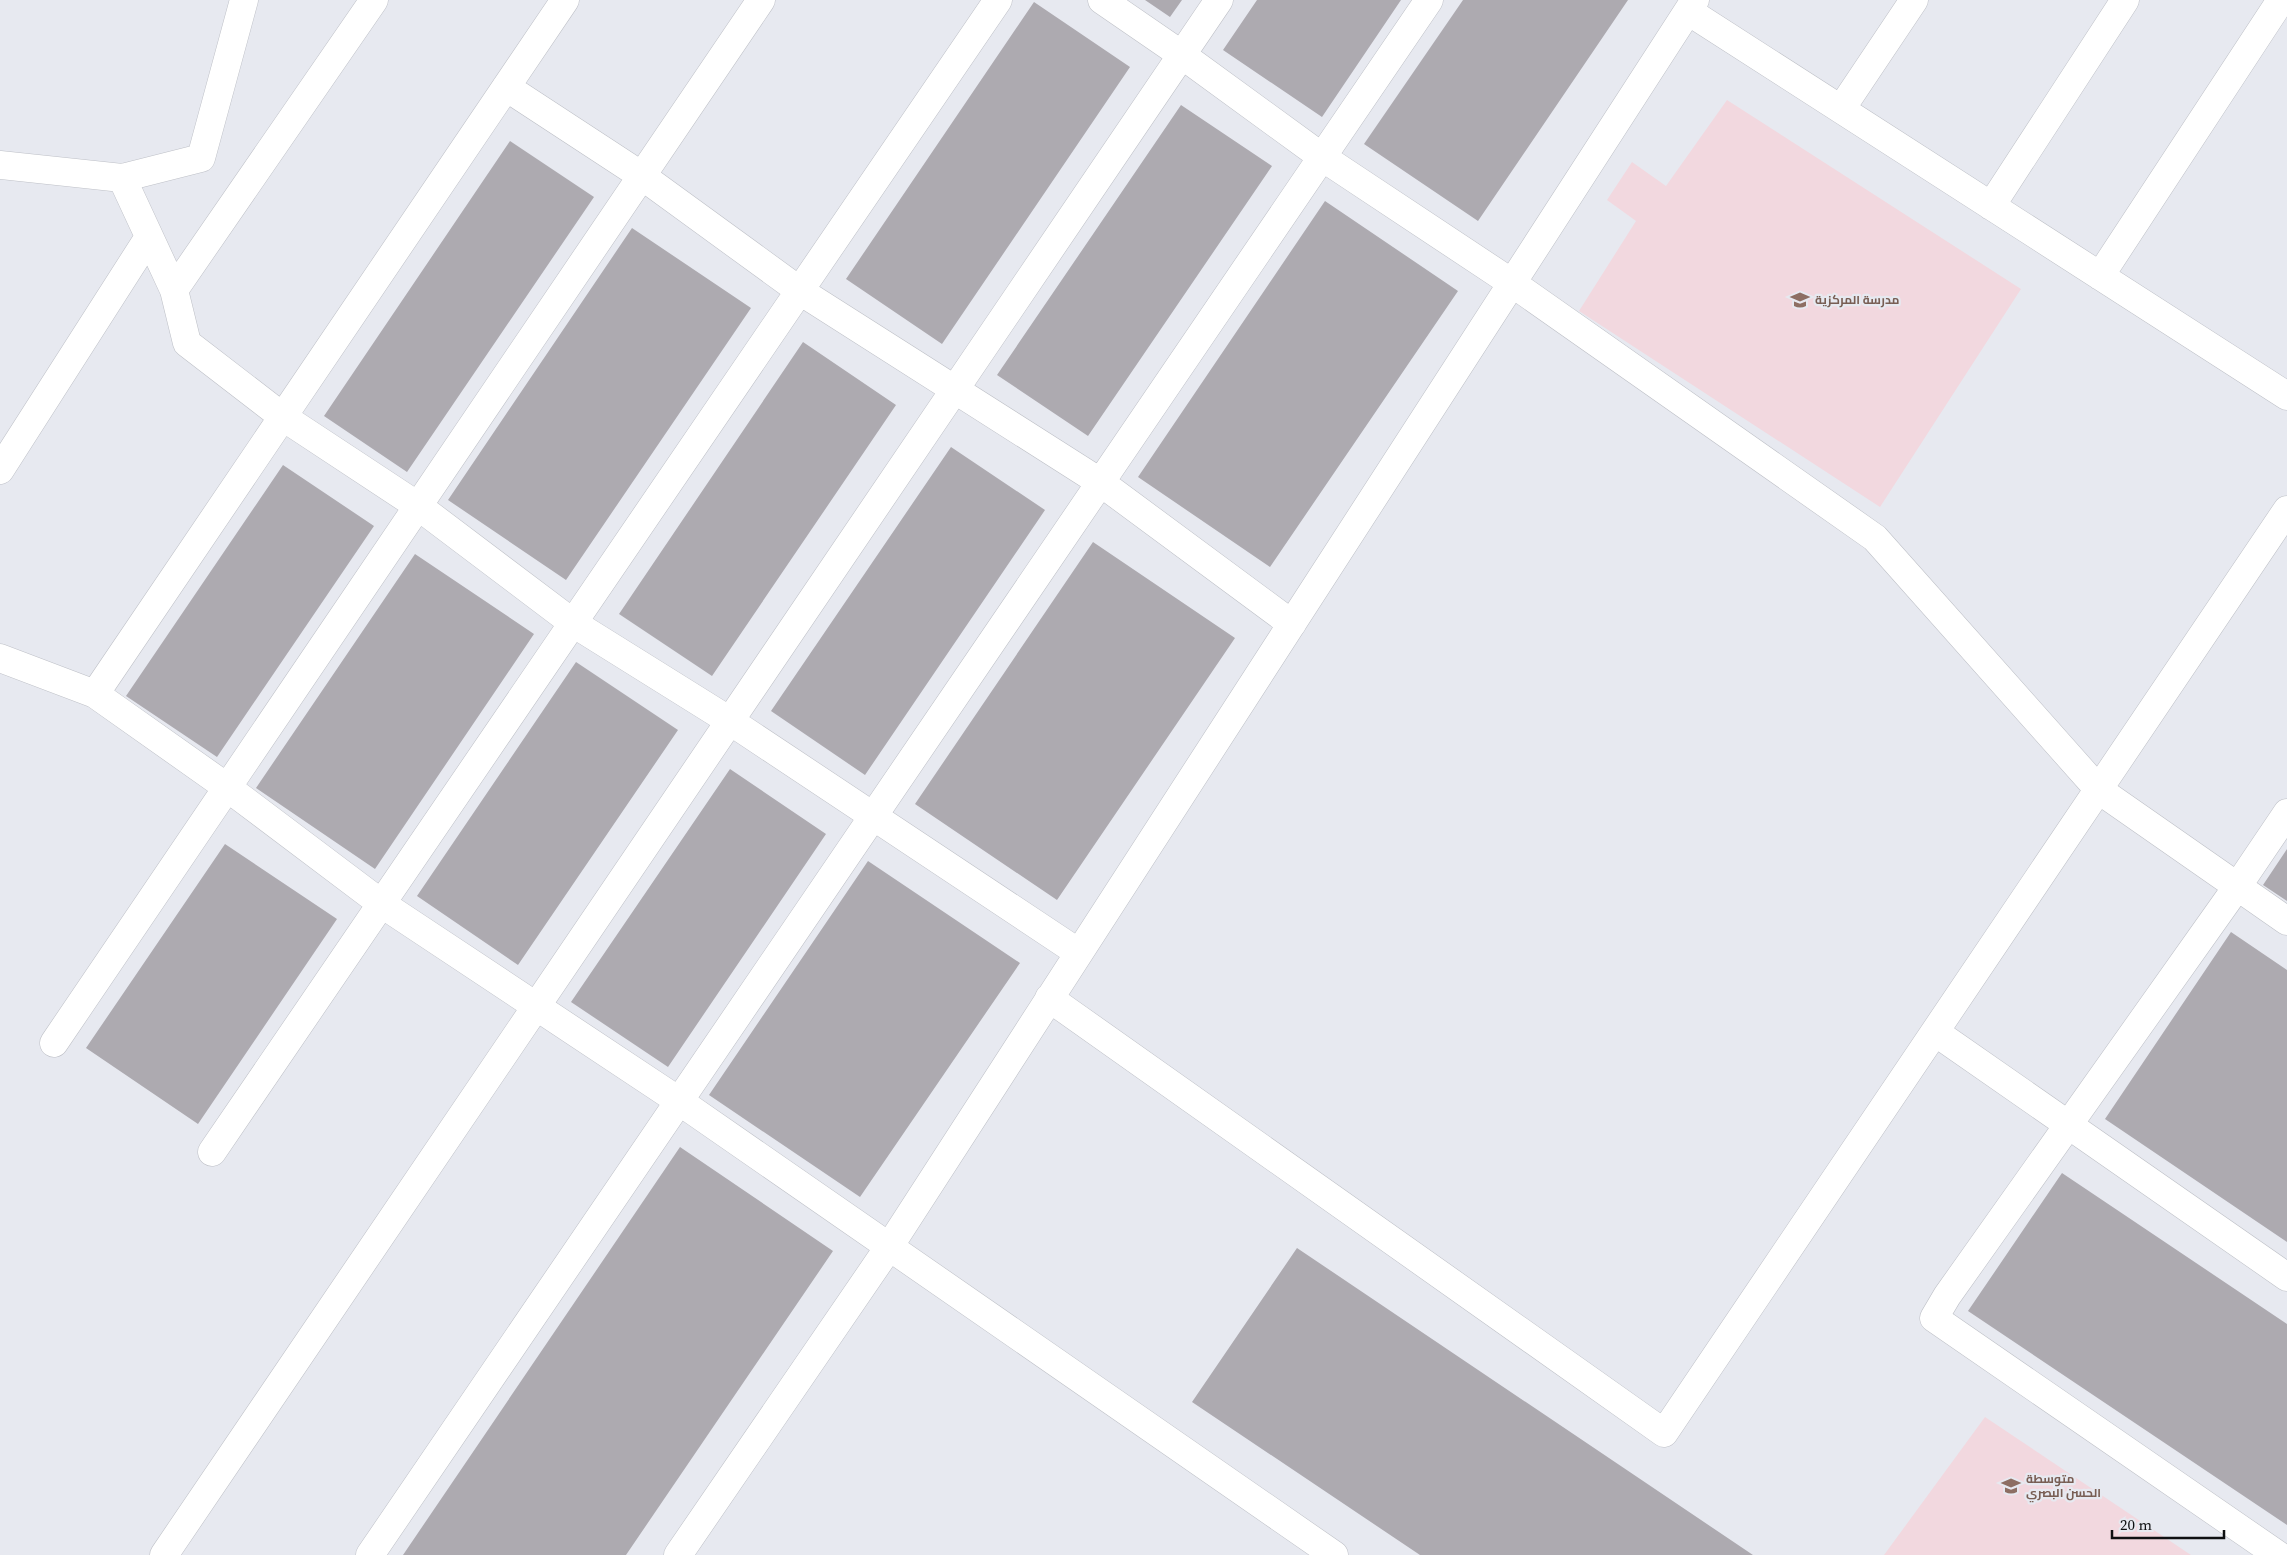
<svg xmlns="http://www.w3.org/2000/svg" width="2287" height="1555" font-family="'Source Serif 4',Cairo,serif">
	<rect width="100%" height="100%" fill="#e7e9f0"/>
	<path fill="#f2d8df" d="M1727,100l294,189 -141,218 -301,-196 57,-90 -29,-21 25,-38 34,24z
		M1985,1417l206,138h-307z"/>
	<path fill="#adaab0" d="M1145,0h37l-12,17z
		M1257,0h144l-79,117 -99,-67z
		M1463,0h165l-150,221 -114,-77z
		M1034,2l96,65 -188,277 -96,-65z
		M1181,105l91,61 -184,270 -91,-61z
		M510,141l84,56 -187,275 -83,-56z
		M1325,201l133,90 -188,276 -132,-90z
		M632,228l119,80 -185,272 -118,-80z
		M803,342l93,63 -184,271 -93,-62z
		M951,447l94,63 -180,265 -94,-64z
		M283,465l91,61 -157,231 -91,-61z
		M1093,542l142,96 -178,262 -142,-96z
		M415,554l119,80 -159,235 -119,-81z
		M576,662l102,68 -160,235 -101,-69z
		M730,769l96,65 -158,233 -97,-65z
		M225,844l112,75 -139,205 -112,-76z
		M2287,849v52l-24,-16z
		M868,861l152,102 -160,234 -151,-102z
		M2231,932l56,38v272l-182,-123z
		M680,1147l153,104 -207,304h-223z
		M2062,1173l225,151v201l-319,-214z
		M1297,1248l456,307h-333l-228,-153z"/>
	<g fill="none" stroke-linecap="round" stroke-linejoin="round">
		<g stroke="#bec0c7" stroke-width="29">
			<path id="street" d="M565,0l-470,694 133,94 154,116 297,197 655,454
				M1102,0l80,55 140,102 190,126 363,255 224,252 188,131
				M1688,11l599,385
				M506,87l136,89 158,115 300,191 192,142
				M1841,109l73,-109
				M0,165l122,13 79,-20 43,-158
				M122,178l52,112 200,-290
				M1991,206l134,-206
				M2100,276l181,-276
				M174,290l13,53 96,74 135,89 155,117 157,98 349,232
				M0,470l149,-233
				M0,658l95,36
				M1049,998l615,435 623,-923
				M1935,1032l352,245
				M54,1043l707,-1043
				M212,1152l786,-1152
				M164,1555l1055,-1555
				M370,1555l1059,-1555
				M678,1555l211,-308 806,-1247
				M2278,1555l-344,-237 13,-22 290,-409 50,-74"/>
		</g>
		<use href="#street" stroke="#fff" stroke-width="28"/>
	</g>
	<defs>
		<g id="school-bare" transform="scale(1.5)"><path d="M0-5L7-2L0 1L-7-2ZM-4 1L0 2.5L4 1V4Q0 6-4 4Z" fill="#8d6e63" stroke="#e7e9f0" stroke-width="2.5" paint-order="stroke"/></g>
	</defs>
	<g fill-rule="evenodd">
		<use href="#school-bare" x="1800" y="300"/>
		<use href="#school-bare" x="2011" y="1486"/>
	</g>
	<g text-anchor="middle" stroke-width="4.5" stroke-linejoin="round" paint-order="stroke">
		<g font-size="12" font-weight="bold" fill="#785e54" stroke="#e7e9f0" text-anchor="start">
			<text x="1815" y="304">مدرسة المركزية</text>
			<text x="2026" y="1483">متوسطة<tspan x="2026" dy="14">الحسن البصري</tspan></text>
		</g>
	</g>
	<path d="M2112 1530v8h112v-8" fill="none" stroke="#0f1012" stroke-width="2.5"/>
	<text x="2120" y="1530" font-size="15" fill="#0f1012" stroke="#e7e9f0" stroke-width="4" paint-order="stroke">20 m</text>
</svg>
